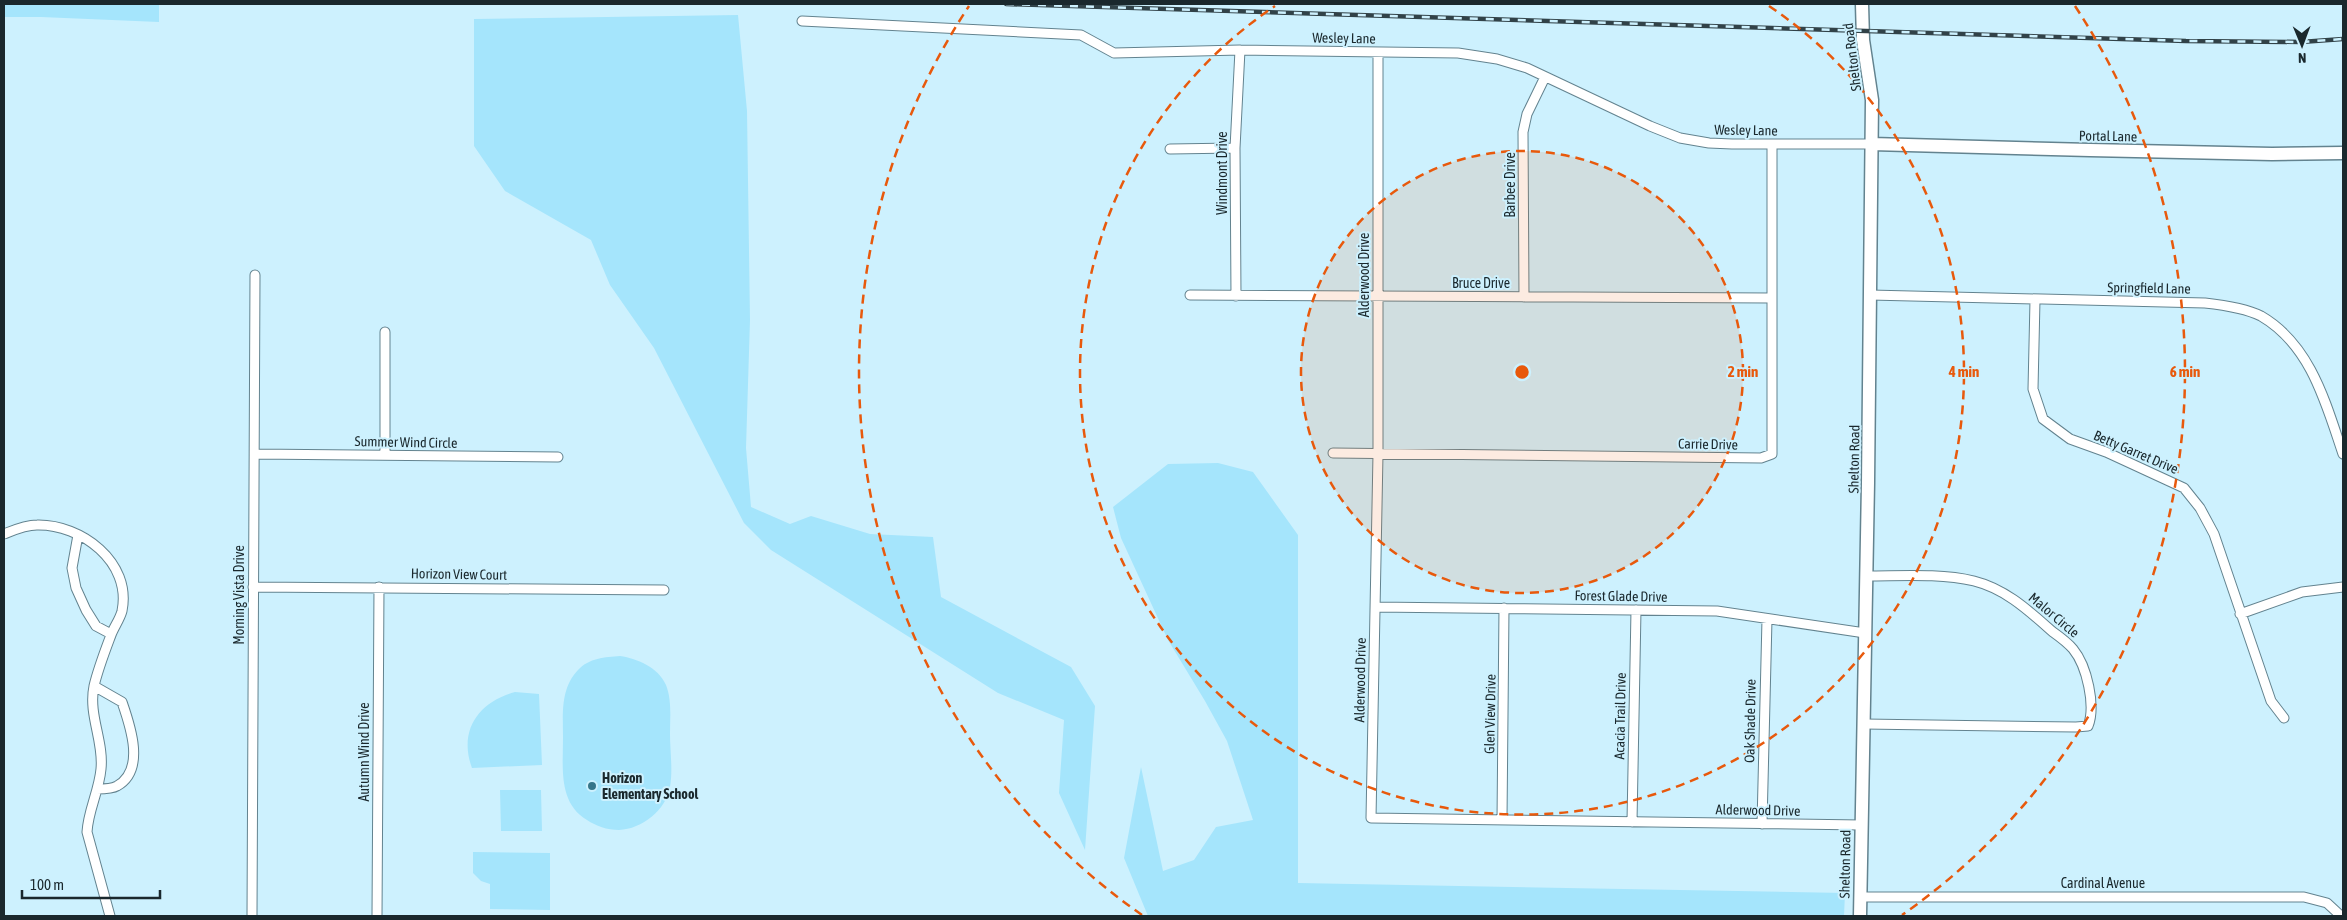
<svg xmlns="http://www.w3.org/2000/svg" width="2347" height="920" font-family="'Asap Condensed',sans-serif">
	<rect width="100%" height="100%" fill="#cdf1fe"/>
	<path fill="#a5e5fc" d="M4,4h155v18l-118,-5h-37z
		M738,15l9,96 3,209 -4,128 5,59 39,17 21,-8 59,18 63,3 8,60 130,70 24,39 -10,144 -26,-57 5,-73 -66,-27 -227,-143 -27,-27 -90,-175 -44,-63 -19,-45 -86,-49 -31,-45v-127z
		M1218,463l35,9 45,63v348l547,10 -1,23h-696l-24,-58 17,-91 22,104 31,-11 22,-33 37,-7 -26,-79 -22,-40 -37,-61 -47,-102 -8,-31 55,-43z
		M620,656c18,3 38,11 46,29 6,15 4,33 4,49 0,17 3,36 0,53 -4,23 -28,42 -51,43 -12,0 -23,-4 -32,-10 -29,-17 -24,-53 -24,-82 0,-24 -3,-49 15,-68 11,-12 27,-13 42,-14z
		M515,692l24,2 3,71 -70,3c-14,-38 7,-66 43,-76z
		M500,790h41l1,41h-41z
		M473,852l77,1v57l-60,-1v-25l-9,-3 -8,-8z"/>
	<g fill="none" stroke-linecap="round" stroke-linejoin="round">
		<g stroke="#63838f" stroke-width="11">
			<path id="street" d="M802,21l279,14 33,18 126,-3 218,3 39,6 30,9 123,58 30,12 29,5 23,1h140
				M1378,53v401l-7,364 490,7
				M1170,149l65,-1
				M1190,295l581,3
				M1870,295l335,8c18,2 40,5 56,13 50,29 65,88 82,138
				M1236,296l-1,-148 5,-98
				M1524,297l-1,-165 4,-18 18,-37
				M2035,300l-2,89 10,30 27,20 36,13 78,36 16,20 14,26 57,167 13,17
				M1333,453l428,5 11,-4v-310
				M255,454l303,3
				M385,455v-123
				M4,534c10,-4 21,-9 33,-9 44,-1 95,37 85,86 -2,8 -8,16 -11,24 -6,16 -13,34 -17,51 -6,29 10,55 7,83 -2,22 -13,42 -14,63l23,84
				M78,535l-6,33 4,20 10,22 10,16 15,8
				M253,587l411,3
				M1375,607l342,4 148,22
				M2240,614l62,-22 41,-5
				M94,686l28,16c8,23 24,68 -5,84 -5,3 -14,3 -20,3
				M1864,724l212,3 12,-1c8,-20 -1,-60 -15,-77 -5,-6 -13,-12 -20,-17 -24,-21 -47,-43 -79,-51 -34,-8 -73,-5 -107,-5
				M1502,820l2,-212
				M1632,822l4,-212
				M1762,824l5,-205
				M1860,897h444l23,6 14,13
				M252,916l3,-641
				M377,916l2,-329"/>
		</g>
		<g stroke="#63838f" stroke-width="15">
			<path id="secondary" d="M1872,144l218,6 182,4 71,-1
				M1860,916l8,-433 4,-383 -9,-60 -1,-36"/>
		</g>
		<use href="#street" stroke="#fff" stroke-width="9"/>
		<use href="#secondary" stroke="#fff" stroke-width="12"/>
		<g stroke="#314248" stroke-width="4.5">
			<path id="rail" d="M1006,4l1180,37 115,1 42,-3"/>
		</g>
		<use href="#rail" stroke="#cdf1fe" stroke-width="2.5" stroke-dasharray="8" stroke-linecap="butt"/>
	</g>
	<circle cx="1522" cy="372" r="221" fill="#e8590c" fill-opacity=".12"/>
	<g fill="none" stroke="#e8590c" stroke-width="2.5" stroke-dasharray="9 6">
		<circle cx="1522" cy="372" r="221"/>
		<path d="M1769 6A442 442 0 1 1 1275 6"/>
		<path d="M1142 915A663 663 0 0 1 969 6M2075 6A663 663 0 0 1 1902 915"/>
	</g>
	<circle fill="#37768a" stroke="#cdf1fe" stroke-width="2" cx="592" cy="786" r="5"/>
	<g text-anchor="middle" stroke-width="4" stroke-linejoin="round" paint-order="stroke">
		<g font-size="14" fill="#1a282d" stroke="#cdf1fe">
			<text transform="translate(1344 38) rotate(1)" y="5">Wesley Lane</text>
			<text transform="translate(1852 57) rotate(-97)" y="5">Shelton Road</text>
			<text transform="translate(1746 130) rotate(1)" y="5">Wesley Lane</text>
			<text transform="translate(2108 136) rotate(1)" y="5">Portal Lane</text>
			<text transform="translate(1222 173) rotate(-90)" y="5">Windmont Drive</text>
			<text transform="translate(1510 185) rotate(-90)" y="5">Barbee Drive</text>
			<text transform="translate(1364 275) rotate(-90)" y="5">Alderwood Drive</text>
			<text x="1481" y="288">Bruce Drive</text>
			<text transform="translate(2149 288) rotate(1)" y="5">Springfield Lane</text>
			<text transform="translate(406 442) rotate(1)" y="5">Summer Wind Circle</text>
			<text transform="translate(1708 444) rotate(1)" y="5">Carrie Drive</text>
			<text transform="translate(2136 452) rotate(23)" y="5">Betty Garret Drive</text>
			<text transform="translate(1854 459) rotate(-89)" y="5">Shelton Road</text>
			<text transform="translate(459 574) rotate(1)" y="5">Horizon View Court</text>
			<text transform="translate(239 595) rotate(-90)" y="5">Morning Vista Drive</text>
			<text transform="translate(1621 596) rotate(1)" y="5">Forest Glade Drive</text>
			<text transform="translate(2054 615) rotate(40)" y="5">Malor Circle</text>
			<text transform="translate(1360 680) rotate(-89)" y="5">Alderwood Drive</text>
			<text transform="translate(1490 714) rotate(-89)" y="5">Glen View Drive</text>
			<text transform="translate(1620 716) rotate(-89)" y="5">Acacia Trail Drive</text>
			<text transform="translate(1750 721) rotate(-89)" y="5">Oak Shade Drive</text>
			<text transform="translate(364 752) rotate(-90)" y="5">Autumn Wind Drive</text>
			<text transform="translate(1758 810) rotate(1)" y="5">Alderwood Drive</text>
			<text transform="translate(1845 864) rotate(-89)" y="5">Shelton Road</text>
			<text x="2103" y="888">Cardinal Avenue</text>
		</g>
		<g font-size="14" font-weight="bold" fill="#1a282d" stroke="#cdf1fe" text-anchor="start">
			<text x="602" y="783">Horizon<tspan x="602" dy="16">Elementary School</tspan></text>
		</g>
	</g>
	<circle cx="1522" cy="372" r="8" fill="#e8590c" stroke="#cdf1fe" stroke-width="2.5"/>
	<g font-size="15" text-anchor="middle" font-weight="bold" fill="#e8590c" stroke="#cdf1fe" stroke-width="4" stroke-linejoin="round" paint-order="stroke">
		<text x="1743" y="377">2 min</text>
		<text x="1964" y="377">4 min</text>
		<text x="2185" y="377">6 min</text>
	</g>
	<rect width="2347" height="920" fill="none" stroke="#1a282d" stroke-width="10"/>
	<g transform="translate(2302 45) rotate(179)" stroke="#cdf1fe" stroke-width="4" paint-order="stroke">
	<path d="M0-4L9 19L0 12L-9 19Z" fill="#1a282d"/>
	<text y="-8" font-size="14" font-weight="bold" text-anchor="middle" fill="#1a282d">N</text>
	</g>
	<path d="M22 890v8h138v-8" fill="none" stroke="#1a282d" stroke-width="2.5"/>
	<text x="30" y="890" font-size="15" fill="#1a282d" stroke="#cdf1fe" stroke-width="4" paint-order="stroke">100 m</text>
</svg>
